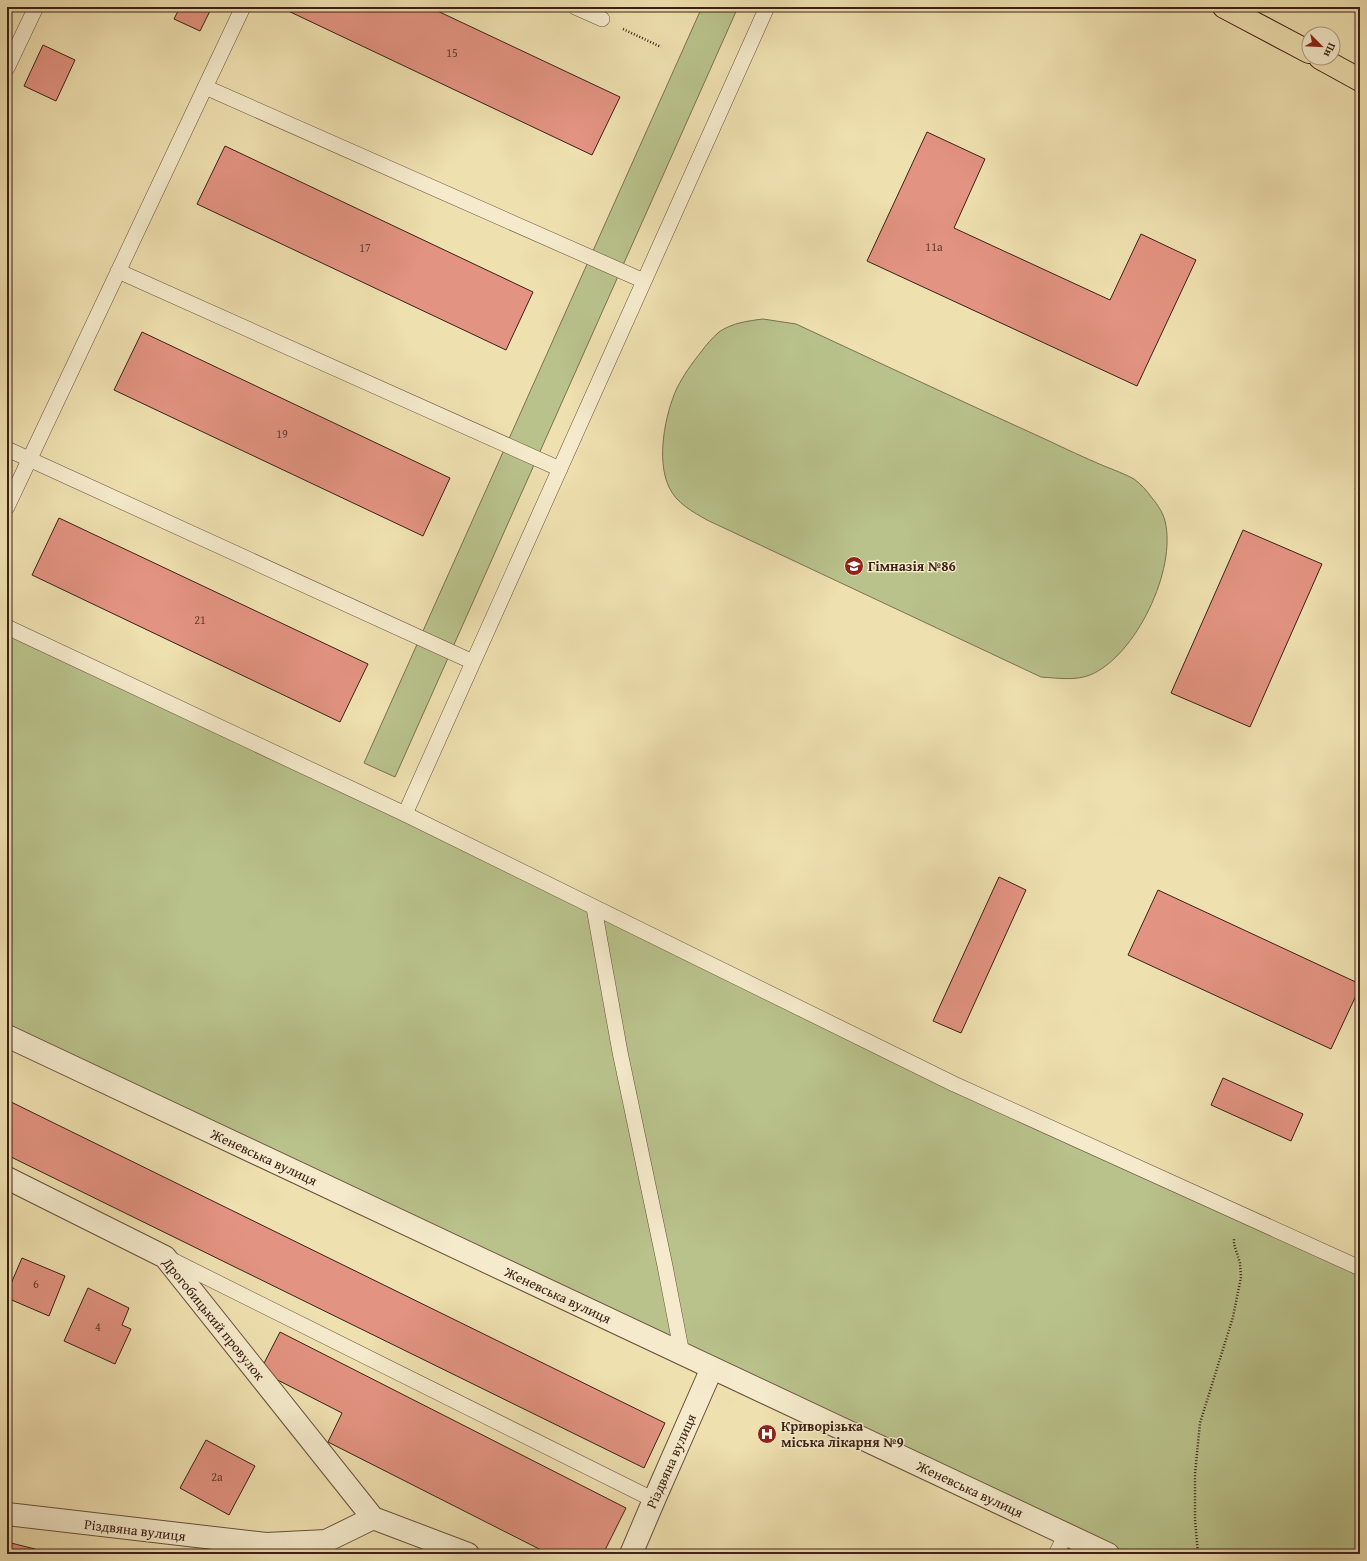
<svg xmlns="http://www.w3.org/2000/svg" width="1367" height="1561" font-family="'Gentium Book Plus',serif">
	<rect width="100%" height="100%" fill="#efe0b0"/>
	<filter id="stains"><feTurbulence type="fractalNoise" baseFrequency=".005" numOctaves="4"/><feColorMatrix values="0 0 0 0 .2 0 0 0 0 .09 0 0 0 0 .02 0 0 0 .5 -.17"/></filter>
	<radialGradient id="worn" r=".72"><stop offset=".6" stop-color="#630" stop-opacity="0"/><stop offset="1" stop-color="#630" stop-opacity=".3"/></radialGradient>
	<path fill="#b9c28b" stroke="#7a7150" d="M702,7h36l-343,770 -31,-14z
		M763,319l33,5c84,39 167,78 251,116 19,9 38,18 57,26 10,4 21,8 30,13 7,5 13,12 18,19 6,7 11,15 13,23 12,48 -29,135 -75,154 -15,6 -33,3 -49,2l-334,-157c-14,-8 -31,-17 -38,-33 -13,-27 -4,-73 8,-99 6,-12 15,-25 24,-36 5,-7 11,-14 18,-20 13,-9 28,-11 44,-13z
		M7,627l587,281 766,360v286h-252l-1101,-518z"/>
	<path fill="#e29381" stroke="#3c2016" d="M180,7h32l-12,24 -26,-12z
		M285,7h144l191,90 -28,58 -308,-146z
		M43,45l32,15 -19,41 -32,-15z
		M927,132l58,27 -31,69 156,72 31,-66 55,26 -59,126 -270,-125z
		M225,146l308,146 -27,58 -309,-146z
		M142,332l308,146 -27,58 -309,-146z
		M1360,478v13l-5,-2z
		M59,518l309,146 -28,58 -308,-147z
		M1243,530l79,34 -72,163 -79,-34z
		M999,877l27,13 -65,143 -28,-12z
		M1158,890l202,94v3l-29,62 -203,-94z
		M1223,1078l80,36 -12,27 -80,-36z
		M7,1100l658,323 -21,45 -637,-313z
		M22,1258l43,18 -16,40 -42,-18v-5z
		M88,1288l41,20 -7,17 9,4 -16,35 -51,-23z
		M280,1332l346,176 -23,46h-54l-221,-112 14,-29 -82,-42z
		M206,1440l49,26 -26,49 -49,-27z
		M7,1542l28,7 -1,5h-27z"/>
	<g fill="none" stroke-linecap="round" stroke-linejoin="round">
		<g stroke="#69503c" stroke-width="16">
			<path id="service" d="M575,7l27,12
				M7,68l29,-61
				M205,87l439,194
				M118,271l442,198
				M7,449l466,213
				M7,507l236,-500
				M7,627l398,187 549,270 406,184
				M405,814l362,-807
				M594,908l26,144 45,214 17,88
				M170,1259l484,241
				M1056,1554l10,-20"/>
		</g>
		<g stroke="#69503c" stroke-width="24">
			<path id="minor" d="M7,1036l1101,518
				M7,1178l158,79 208,261
				M7,1514l259,30 60,-3 47,-23 95,36
				M631,1554l23,-54 58,-132"/>
		</g>
		<g stroke="#3c2016" stroke-width="24">
			<path id="primary" d="M1224,7l85,45
				M1320,58l40,22"/>
		</g>
		<path stroke="#3c2016" stroke-width="2.5" stroke-dasharray="1 2" stroke-linecap="butt" d="M623,29l38,18
			M1198,1554l-3,-34v-46l5,-51 33,-106 8,-40 -1,-14 -6,-19v-6"/>
		<use href="#service" stroke="#f5ebcc" stroke-width="15"/>
		<use href="#minor" stroke="#f5ebcc" stroke-width="22"/>
		<use href="#primary" stroke="#efe0b0" stroke-width="22"/>
	</g>
	<defs>
		<g id="school-disc" transform="scale(1)"><circle r="9.5" fill="#8f2418" stroke="#f5ebcc"/><path d="M0-5L7-2L0 1L-7-2ZM-4 1L0 2.5L4 1V4Q0 6-4 4Z" fill="#fff"/></g>
		<g id="hospital-disc" transform="scale(1)"><circle r="9.5" fill="#8f2418" stroke="#f5ebcc"/><path d="M-5-5h3v3.5h4V-5h3V5h-3V1.5h-4V5h-3Z" fill="#fff"/></g>
	</defs>
	<g fill-rule="evenodd">
		<use href="#school-disc" x="854" y="566"/>
		<use href="#hospital-disc" x="767" y="1434"/>
	</g>
	<g text-anchor="middle" stroke-width="3" stroke-linejoin="round" paint-order="stroke">
		<g font-size="12" fill="#663d31">
			<text x="452" y="57">15</text>
			<text x="934" y="251">11а</text>
			<text x="365" y="252">17</text>
			<text x="282" y="438">19</text>
			<text x="200" y="624">21</text>
			<text x="36" y="1288">6</text>
			<text x="98" y="1331">4</text>
			<text x="217" y="1481">2а</text>
		</g>
		<g font-size="14" font-weight="bold" fill="#3c2016" stroke="#f5ebcc" text-anchor="start">
			<text x="868" y="571">Гімназія №86</text>
			<text x="781" y="1431">Криворізька<tspan x="781" dy="16">міська лікарня №9</tspan></text>
		</g>
		<g font-size="14" fill="#3c2016" stroke="#f5ebcc">
			<text transform="translate(264 1157) rotate(25)" y="5">Женевська вулиця</text>
			<text transform="translate(558 1295) rotate(25)" y="5">Женевська вулиця</text>
			<text transform="translate(214 1319) rotate(51)" y="5">Дрогобицький провулок</text>
			<text transform="translate(671 1461) rotate(-66)" y="5">Різдвяна вулиця</text>
			<text transform="translate(970 1489) rotate(25)" y="5">Женевська вулиця</text>
			<text transform="translate(135 1530) rotate(7)" y="5">Різдвяна вулиця</text>
		</g>
	</g>
	<rect width="1367" height="1561" fill="none" stroke="#efe0b0" stroke-width="24"/>
	<rect x="8" y="8" width="1351" height="1545" fill="none" stroke="#3c2016" stroke-width="2"/>
	<rect x="12" y="12" width="1343" height="1537" fill="none" stroke="#3c2016"/>
	<g transform="translate(1321 46) rotate(114)"><circle r="19" fill="#f5ebcc" stroke="#ab9a83"/>
	<path d="M0-3L7 15L0 10L-7 15Z" fill="#8f2418"/>
	<text y="-6" font-size="11" font-weight="bold" text-anchor="middle" fill="#3c2016">Пн</text>
	</g>
	<rect width="100%" height="100%" filter="url(#stains)"/>
	<rect width="100%" height="100%" fill="url(#worn)"/>
</svg>
